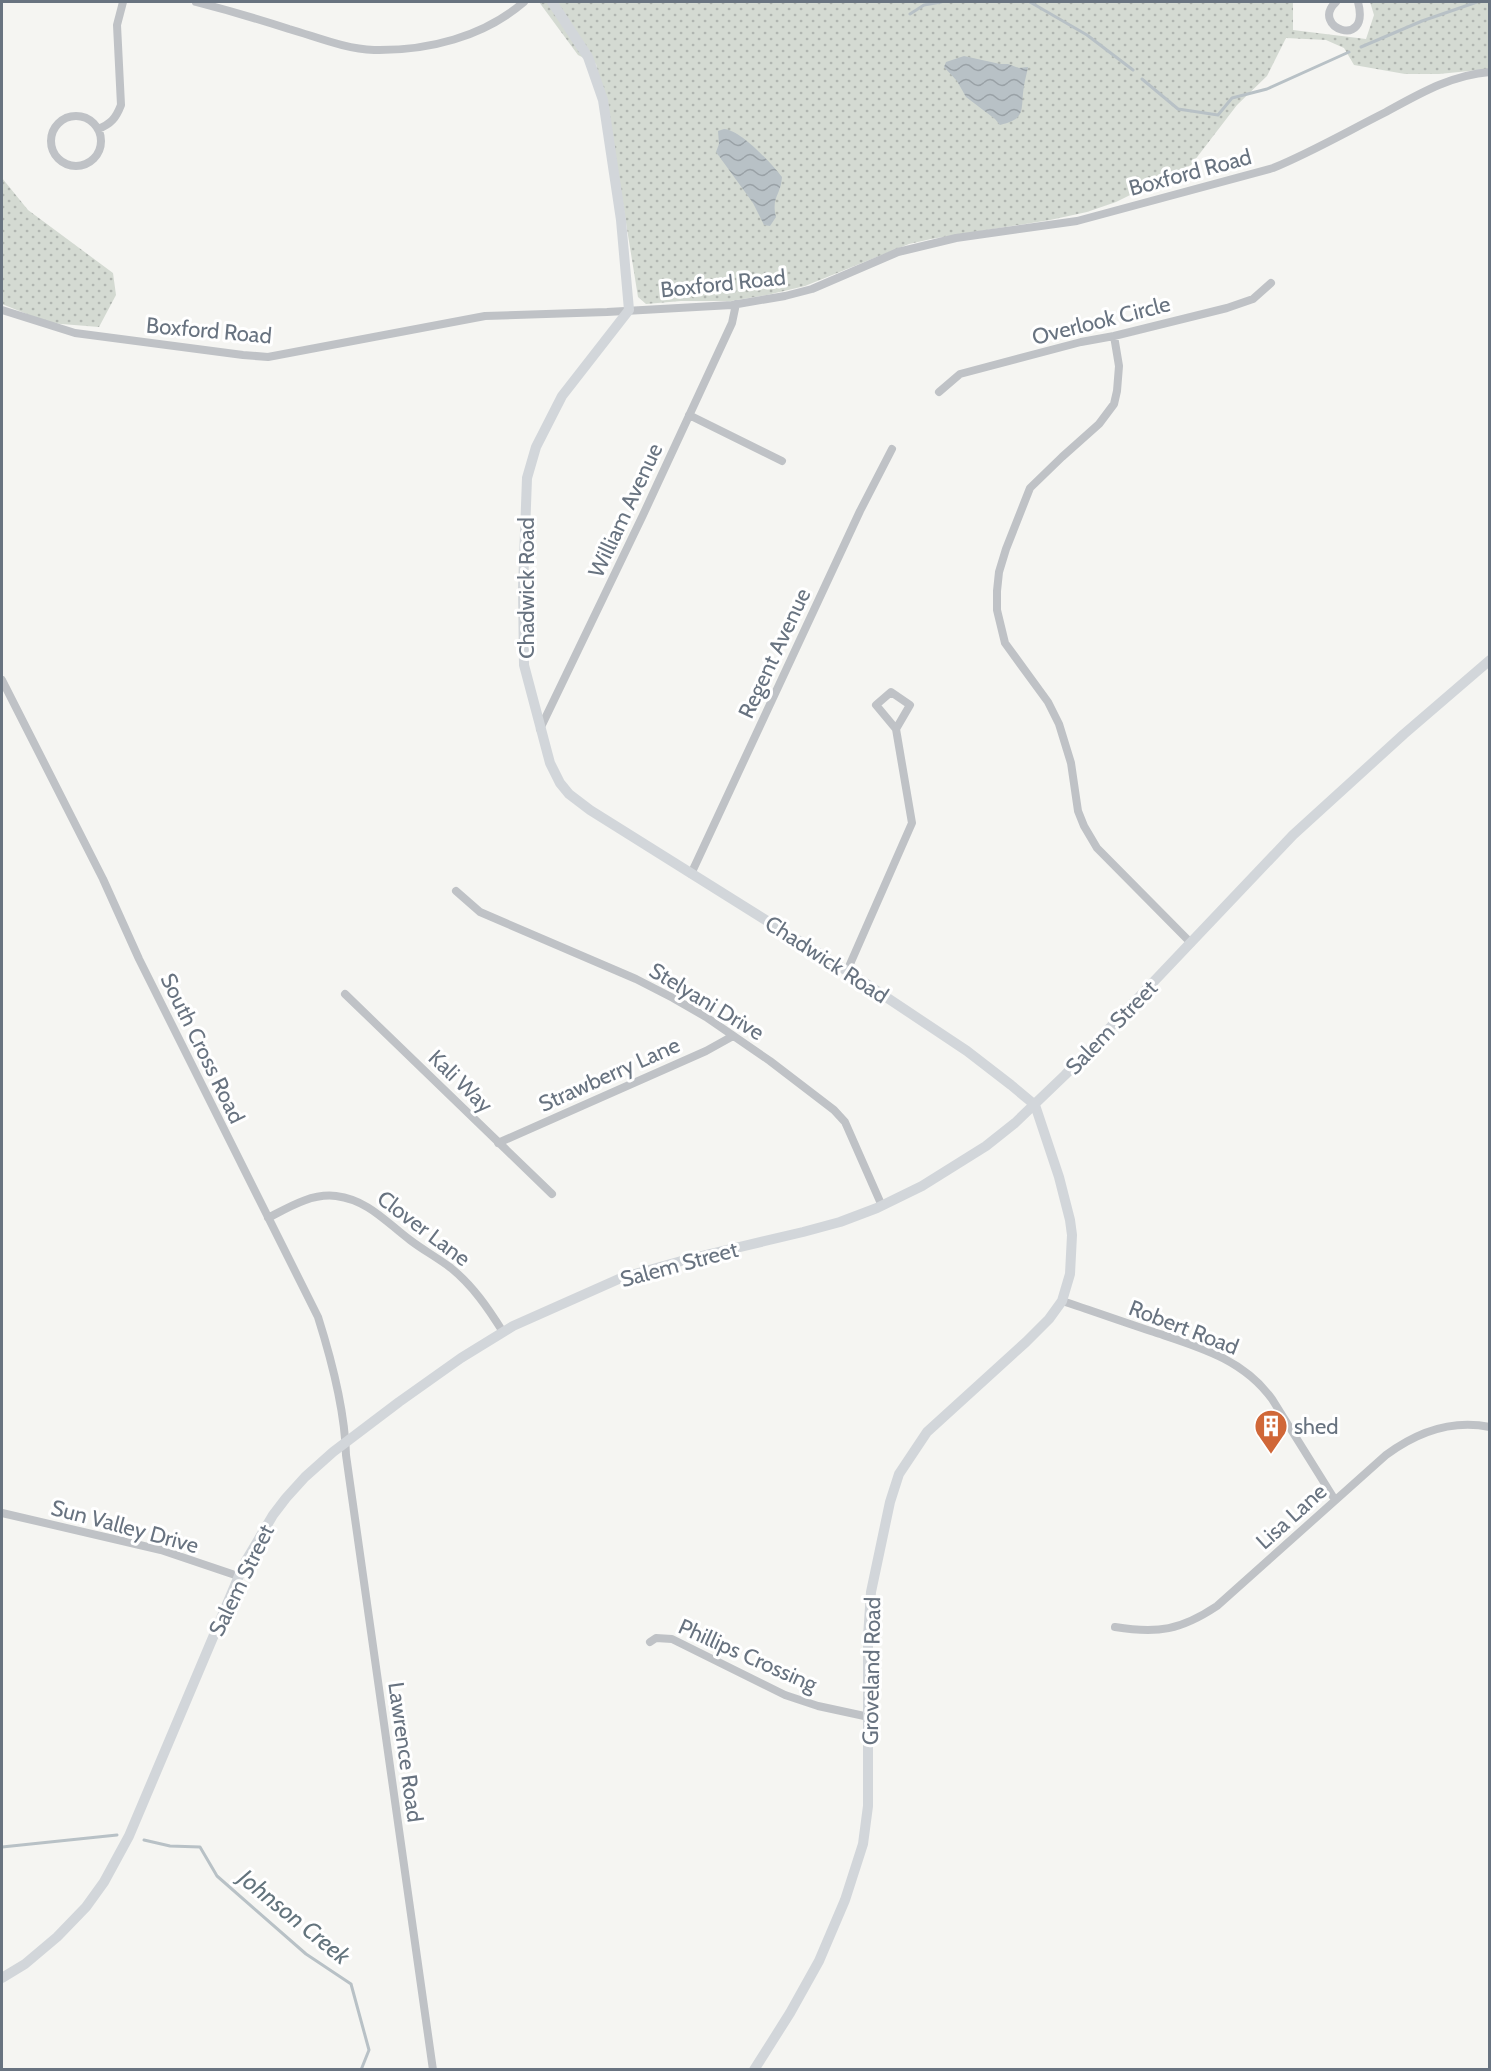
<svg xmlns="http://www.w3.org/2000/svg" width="1491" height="2071" font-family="Cabin,sans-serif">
	<defs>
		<pattern id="grass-dots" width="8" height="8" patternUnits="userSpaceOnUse" patternTransform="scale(1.5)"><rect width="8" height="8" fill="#d4dad2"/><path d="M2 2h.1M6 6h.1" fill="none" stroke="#b0b5b0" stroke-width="1.8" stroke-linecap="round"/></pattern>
		<pattern id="water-waves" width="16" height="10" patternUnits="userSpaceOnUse" patternTransform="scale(1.5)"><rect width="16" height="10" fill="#b8c1c6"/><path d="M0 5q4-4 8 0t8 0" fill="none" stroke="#99a1a6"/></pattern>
	</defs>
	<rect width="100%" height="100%" fill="#f5f5f2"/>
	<path fill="url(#grass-dots)" d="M539,2h754v28l73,9 8,-24 -4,-13h119v67l-50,5h-34l-51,-9 -10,-17 -18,-8 -40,-2 -19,38 -30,29 -46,60 -75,37 -29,10 -37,8 -119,19 -22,5 -104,42 -38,9 -36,6h-50l-35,3 -8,-7 -26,-161 -16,-72 -18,-9z
		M2,178l26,32 85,63 3,22 -17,32 -50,-4 -47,-19z"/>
	<path fill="url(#water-waves)" d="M964,56l36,8h8l11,4 9,-1c-1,6 -3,12 -4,19 -4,22 4,33 -24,39l-5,-6 -29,-22 -9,-16 -13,-14 2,-5z
		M724,129c17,1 47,34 58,48 -1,18 -11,20 -6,40l-6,9 -6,-1 -11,-22 -37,-51 3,-8 -1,-13z"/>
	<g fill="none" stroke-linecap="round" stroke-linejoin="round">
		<path stroke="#b8c1c6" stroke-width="3" d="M1030,2l57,33 46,35
			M910,14l14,-9 17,-3
			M1361,47l61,-26 55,-19
			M1142,79l36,30 40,6 14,-17 35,-9 82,-37
			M144,1840l26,6 30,1 17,29 89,78 45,30 18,66 -8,20
			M2,1847l115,-12"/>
		<path stroke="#bfc2c6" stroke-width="8" d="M196,2c31,8 62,17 93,27 28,8 56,20 85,21 54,1 109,-13 150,-48
			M1336,2c-27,25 35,49 22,0
			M51 141a25 25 0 1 1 50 0a25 25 0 1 1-50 0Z
			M98,129c13,-5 18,-11 23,-24l-4,-80 6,-23
			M2,310l73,23 168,22 25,2 217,-41 122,-4 125,-7 53,-9 27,-7 86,-37 58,-14 121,-17 196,-53c39,-16 75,-37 113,-56 33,-18 65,-37 104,-40
			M1114,336l5,30 -2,25 -3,13 -15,20 -37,33 -32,31 -24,61 -7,23 -2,19v19l8,33 43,59 11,22 12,39 7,48 6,15 13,22 94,95
			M939,392l21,-18 121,-32 33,-6 113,-28 26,-9 18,-16
			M689,415l93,46
			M2,680l101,199 36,80 179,358c13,41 27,96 28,138l87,615
			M540,729l103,-214 89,-192 4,-19
			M691,874l169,-363 32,-62
			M456,891l24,21 156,67 37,19 33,19 64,44 64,49 11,12 37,84
			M847,971l65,-148 -16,-94 14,-24 -19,-13 -15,13 20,24
			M345,994l207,200
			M498,1143l208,-92 27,-15
			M268,1218c21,-11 44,-25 68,-22 32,4 50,26 74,44 13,10 28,18 41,28 22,18 37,40 52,64
			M1062,1301c31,10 61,21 92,31 45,15 89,27 118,67l63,101
			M2,1513l159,37 77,26
			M1115,1627c43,7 66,3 102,-21l169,-151c31,-23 65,-36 104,-28
			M650,1642l6,-4 16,1 113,56 33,11 51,11"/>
		<path stroke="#d2d6da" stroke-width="10" d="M552,2l36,55 15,43 18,120 8,90 -67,86 -26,51 -9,31 -4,110 1,77 26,98 10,20 9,11 21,16 257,161 120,80 44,34 24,20 24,72 11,43 2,15 -2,39 -8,27 -13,18 -23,23 -99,90 -28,42 -9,28 -19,90 -3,45v169l-5,38 -18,56 -26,61 -29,52 -36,57
			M2,1978l23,-14 32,-27 29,-30 18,-25 25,-46 115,-272 29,-49 13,-17 19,-21 28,-25 66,-50 62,-44 52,-32 108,-48 64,-18 118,-28 37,-10 37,-14 45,-22 64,-40 29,-23 50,-48 228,-240 111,-101 86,-74"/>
	</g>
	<defs>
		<g id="building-pin" transform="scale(1.725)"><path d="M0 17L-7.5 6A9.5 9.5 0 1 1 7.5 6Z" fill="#d06738" stroke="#fff"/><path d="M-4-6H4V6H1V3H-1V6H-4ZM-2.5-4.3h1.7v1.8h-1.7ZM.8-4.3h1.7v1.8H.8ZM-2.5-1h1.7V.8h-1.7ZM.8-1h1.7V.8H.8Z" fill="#fff"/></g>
	</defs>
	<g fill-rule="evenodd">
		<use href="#building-pin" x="1271" y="1426"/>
	</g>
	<g text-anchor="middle" stroke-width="6" stroke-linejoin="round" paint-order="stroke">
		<g font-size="22" fill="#687380" stroke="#fff">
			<text transform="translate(1190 172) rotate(-15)" y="8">Boxford Road</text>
			<text transform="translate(723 283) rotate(-6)" y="8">Boxford Road</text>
			<text transform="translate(1101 320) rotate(-14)" y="8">Overlook Circle</text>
			<text transform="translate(209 330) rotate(5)" y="8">Boxford Road</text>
			<text transform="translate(625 510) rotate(-65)" y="8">William Avenue</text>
			<text transform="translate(526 588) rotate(-90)" y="8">Chadwick Road</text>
			<text transform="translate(774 653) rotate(-65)" y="8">Regent Avenue</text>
			<text transform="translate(827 959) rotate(33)" y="8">Chadwick Road</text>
			<text transform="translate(707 1001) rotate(31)" y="8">Stelyani Drive</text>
			<text transform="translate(1111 1027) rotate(-46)" y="8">Salem Street</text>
			<text transform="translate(203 1048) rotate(64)" y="8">South Cross Road</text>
			<text transform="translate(609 1074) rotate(-24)" y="8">Strawberry Lane</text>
			<text transform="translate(461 1081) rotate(44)" y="8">Kali Way</text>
			<text transform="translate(424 1228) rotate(37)" y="8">Clover Lane</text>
			<text transform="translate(679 1264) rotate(-15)" y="8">Salem Street</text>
			<text transform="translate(1184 1327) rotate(21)" y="8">Robert Road</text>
			<text transform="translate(1291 1516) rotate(-42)" y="8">Lisa Lane</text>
			<text transform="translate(125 1526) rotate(15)" y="8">Sun Valley Drive</text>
			<text transform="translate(241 1580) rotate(-64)" y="8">Salem Street</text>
			<text transform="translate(748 1655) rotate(24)" y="8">Phillips Crossing</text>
			<text transform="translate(871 1671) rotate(-89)" y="8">Groveland Road</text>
			<text transform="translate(406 1752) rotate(82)" y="8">Lawrence Road</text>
		</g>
		<g font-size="22" fill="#687380" stroke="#fff" text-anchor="start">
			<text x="1294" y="1434">shed</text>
		</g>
		<g font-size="24" font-style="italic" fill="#63747d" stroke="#fff">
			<text transform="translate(294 1917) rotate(39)" y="8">Johnson Creek</text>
		</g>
	</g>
	<rect width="1491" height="2071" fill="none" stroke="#687380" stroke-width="6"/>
</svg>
